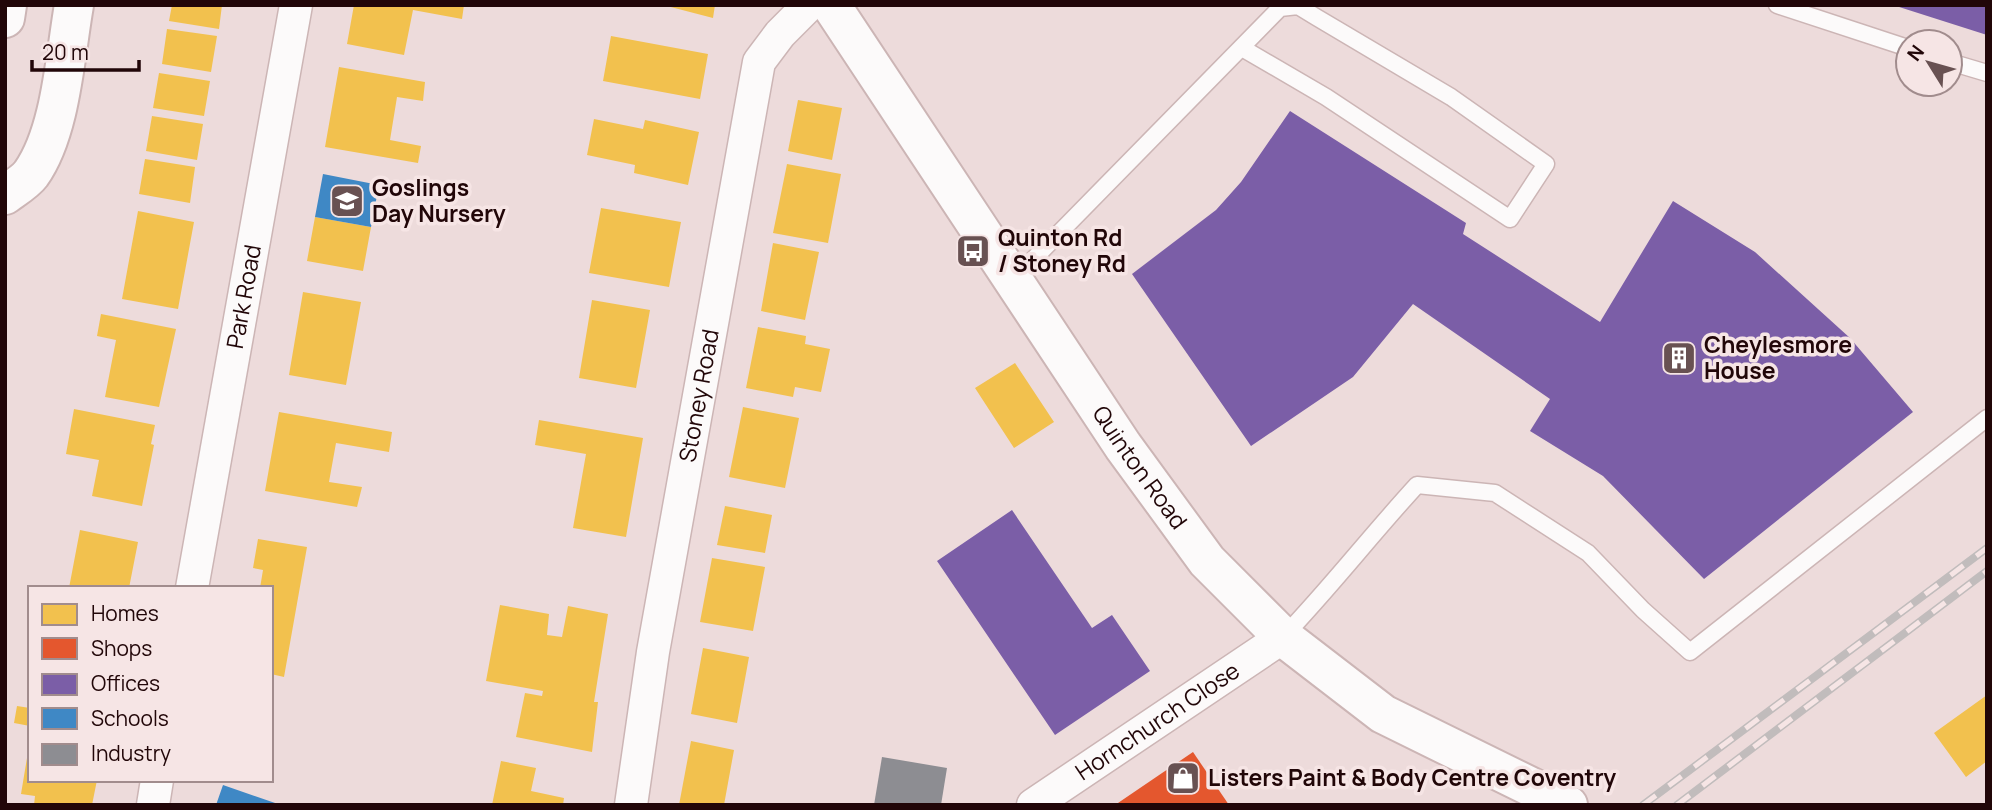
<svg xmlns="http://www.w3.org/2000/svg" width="1992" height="810" font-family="Manrope,sans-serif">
	<rect width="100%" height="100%" fill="#eddbdb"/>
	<path fill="#f2c14e" d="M172,5h50l-3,24 -50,-8z
		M354,5h110l-2,14 -49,-9 -9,45 -57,-11z
		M663,5h52l-2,13z
		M167,29l50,7 -6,36 -49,-8z
		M611,36l97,18 -8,45 -97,-18z
		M339,67l86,15 -2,19 -26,-4 -7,43 31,6 -3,17 -93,-16z
		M159,73l51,8 -6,35 -51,-8z
		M798,100l44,8 -10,52 -44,-9z
		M152,116l51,8 -6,36 -51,-9z
		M594,119l49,10 2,-9 54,12 -11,53 -54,-12 1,-8 -48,-10z
		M145,159l50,8 -5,36 -51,-9z
		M787,164l54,10 -13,69 -55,-10z
		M601,208l80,14 -12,65 -80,-14z
		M138,211l56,11 -16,87 -56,-10z
		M315,217l56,10 -8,44 -56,-10z
		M773,243l46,9 -14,68 -44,-9z
		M303,292l58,10 -15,83 -57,-10z
		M592,300l58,10 -14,78 -57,-10z
		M101,314l75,15 -17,78 -54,-10 11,-57 -19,-4z
		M758,327l48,9 -1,8 25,5 -9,43 -26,-5 -2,10 -47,-9z
		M1015,363l39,59 -40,26 -39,-60z
		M743,407l56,11 -14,70 -56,-11z
		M74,409l81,16 -4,19 3,1 -12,61 -50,-10 7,-36 -33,-6z
		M279,412l113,20 -3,20 -53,-9 -7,39 33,5 -5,20 -92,-16z
		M539,420l104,18 -17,99 -53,-9 13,-74 -51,-9z
		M725,506l47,9 -7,38 -48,-8z
		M80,530l58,12 -9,46h-60z
		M258,539l49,8 -23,130 -13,-3v-86h-11l3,-18 -10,-2z
		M712,558l53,9 -12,64 -53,-9z
		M500,605l49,9 -2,21 15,2 6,-31 40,8 -14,88h4l-6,50 -76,-15 9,-44 17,3 1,-5 -57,-10z
		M703,648l46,9 -12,66 -46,-9z
		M1987,695v66l-21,16 -32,-44z
		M17,706l13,2v18l-16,-3z
		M691,741l43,9 -10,55h-45z
		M28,752l2,28h67l-5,25h-58l1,-9 -14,-2z
		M501,761l35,7 -5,23 33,7 -1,7h-71z"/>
	<path fill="#e4572e" d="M1193,752l36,53h-114z"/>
	<path fill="#7b5ea7" d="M1896,5h91v30l-91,-29z
		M1290,111l176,112 -3,11 137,88 73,-121 82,51 95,86 63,74 -209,167 -101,-103 -73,-45 20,-32 -137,-95 -60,73 -102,69 -119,-172 84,-64 25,-28z
		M1012,510l80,118 20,-13 38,56 -95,64 -118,-174z"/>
	<path fill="#3f88c5" d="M323,174l56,11 -8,42 -56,-10z
		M223,785l55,19v1h-62z"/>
	<path fill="#8d8d92" d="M882,757l65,11 -6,37h-67z"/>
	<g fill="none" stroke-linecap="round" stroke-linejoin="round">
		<g stroke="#ccb5b5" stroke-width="19">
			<path id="service" d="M1777,5l131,43
				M1950,62l37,11
				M1014,279l266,-271 18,-2 18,11 135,80 95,67 -36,55 -184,-122 -84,-49
				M1283,637c47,-49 88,-102 134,-152l78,8 93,60 55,57 47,42 297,-234"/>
		</g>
		<g stroke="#ccb5b5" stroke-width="35">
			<g id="minor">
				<path id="s1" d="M192,588l104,-583"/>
				<path d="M153,805l4,-25"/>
				<path id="s2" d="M631,805l22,-153 106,-590 21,-28 29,-29"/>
				<path id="s3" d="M1033,805l250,-168"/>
			</g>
		</g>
		<g stroke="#ccb5b5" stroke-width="42">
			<g id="tertiary">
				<path id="s4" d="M831,5l292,441 84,115 76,76 100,77 185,91"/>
			</g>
		</g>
		<g stroke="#ccb5b5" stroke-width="42">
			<path id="trunk" d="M5,18l2,-13
				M5,195c8,-6 20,-13 26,-21 30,-42 34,-118 43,-169"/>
		</g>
		<use href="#service" stroke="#fcfafa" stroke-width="16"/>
		<use href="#minor" stroke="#fcfafa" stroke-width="32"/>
		<use href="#tertiary" stroke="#fcfafa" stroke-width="38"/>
		<use href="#trunk" stroke="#fcfafa" stroke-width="38"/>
		<g stroke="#c1bcbc" stroke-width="8">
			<path id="rail" d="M1643,805l344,-257
				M1677,805l310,-234"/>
		</g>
		<use href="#rail" stroke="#f6e5e5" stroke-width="5" stroke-dasharray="16" stroke-linecap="butt"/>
	</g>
	<defs>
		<g id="school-square" transform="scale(1.75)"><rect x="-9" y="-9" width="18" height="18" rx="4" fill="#685152" stroke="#f6e5e5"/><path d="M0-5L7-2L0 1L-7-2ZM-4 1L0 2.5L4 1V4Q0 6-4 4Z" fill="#fff"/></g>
		<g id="bus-square" transform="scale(1.75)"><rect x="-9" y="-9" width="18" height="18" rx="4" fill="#685152" stroke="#f6e5e5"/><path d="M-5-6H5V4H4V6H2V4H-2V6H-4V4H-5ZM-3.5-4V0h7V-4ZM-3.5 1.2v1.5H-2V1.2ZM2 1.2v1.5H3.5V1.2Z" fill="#fff"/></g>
		<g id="building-square" transform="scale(1.75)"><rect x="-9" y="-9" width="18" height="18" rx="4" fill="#685152" stroke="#f6e5e5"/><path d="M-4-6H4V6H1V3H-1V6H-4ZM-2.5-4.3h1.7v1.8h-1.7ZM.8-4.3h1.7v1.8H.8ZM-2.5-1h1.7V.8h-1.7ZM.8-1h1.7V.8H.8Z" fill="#fff"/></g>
		<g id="shop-square" transform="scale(1.75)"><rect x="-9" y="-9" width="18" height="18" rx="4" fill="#685152" stroke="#f6e5e5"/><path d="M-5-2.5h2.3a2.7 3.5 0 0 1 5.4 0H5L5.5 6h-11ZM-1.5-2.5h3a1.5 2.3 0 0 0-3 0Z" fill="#fff"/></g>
	</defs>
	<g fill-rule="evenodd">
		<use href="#school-square" x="347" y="201"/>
		<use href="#bus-square" x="973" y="251"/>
		<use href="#building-square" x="1679" y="358"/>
		<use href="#shop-square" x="1183" y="778"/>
	</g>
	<g text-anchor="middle" stroke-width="7" stroke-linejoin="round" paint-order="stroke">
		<g font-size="23" font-weight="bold" fill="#210608" stroke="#f6e5e5" text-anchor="start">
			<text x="372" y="196">Goslings<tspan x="372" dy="26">Day Nursery</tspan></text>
			<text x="998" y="246">Quinton Rd<tspan x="998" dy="26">/ Stoney Rd</tspan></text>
			<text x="1704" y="353">Cheylesmore<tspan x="1704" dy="26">House</tspan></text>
			<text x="1208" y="786">Listers Paint &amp; Body Centre Coventry</text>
		</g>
		<g font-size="23" fill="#210608" stroke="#f6e5e5">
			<text dy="8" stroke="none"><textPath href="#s1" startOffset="296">Park Road</textPath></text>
			<text dy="8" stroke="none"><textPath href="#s2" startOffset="415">Stoney Road</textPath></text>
			<text dy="8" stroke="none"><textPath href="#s4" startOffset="556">Quinton Road</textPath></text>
			<text dy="8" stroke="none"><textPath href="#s3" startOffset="150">Hornchurch Close</textPath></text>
		</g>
	</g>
	<rect width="1992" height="810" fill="none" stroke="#210608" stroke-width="14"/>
	<rect x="28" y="586" width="245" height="196" fill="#f6e5e5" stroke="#a18c8d" stroke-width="2"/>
	<rect x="42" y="604" width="35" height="21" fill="#f2c14e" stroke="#a18c8d" stroke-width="2"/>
	<text x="91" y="621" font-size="21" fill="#210608">Homes</text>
	<rect x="42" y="638" width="35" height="21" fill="#e4572e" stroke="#a18c8d" stroke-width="2"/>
	<text x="91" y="656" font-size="21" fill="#210608">Shops</text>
	<rect x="42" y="674" width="35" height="21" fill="#7b5ea7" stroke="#a18c8d" stroke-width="2"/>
	<text x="91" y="691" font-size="21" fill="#210608">Offices</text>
	<rect x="42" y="708" width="35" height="21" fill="#3f88c5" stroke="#a18c8d" stroke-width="2"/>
	<text x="91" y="726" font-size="21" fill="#210608">Schools</text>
	<rect x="42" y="744" width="35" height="21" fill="#8d8d92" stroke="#a18c8d" stroke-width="2"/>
	<text x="91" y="761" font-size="21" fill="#210608">Industry</text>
	<g transform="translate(1929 63) rotate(307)"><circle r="33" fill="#f6e5e5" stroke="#a18c8d" stroke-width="2"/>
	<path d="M0-5L12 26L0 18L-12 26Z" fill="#685152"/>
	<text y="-10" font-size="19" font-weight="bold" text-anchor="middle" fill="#210608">N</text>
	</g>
	<path d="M32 60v10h107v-10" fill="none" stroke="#210608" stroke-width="3.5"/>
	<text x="42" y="60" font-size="21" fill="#210608" stroke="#f6e5e5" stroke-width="5" paint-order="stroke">20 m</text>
</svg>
